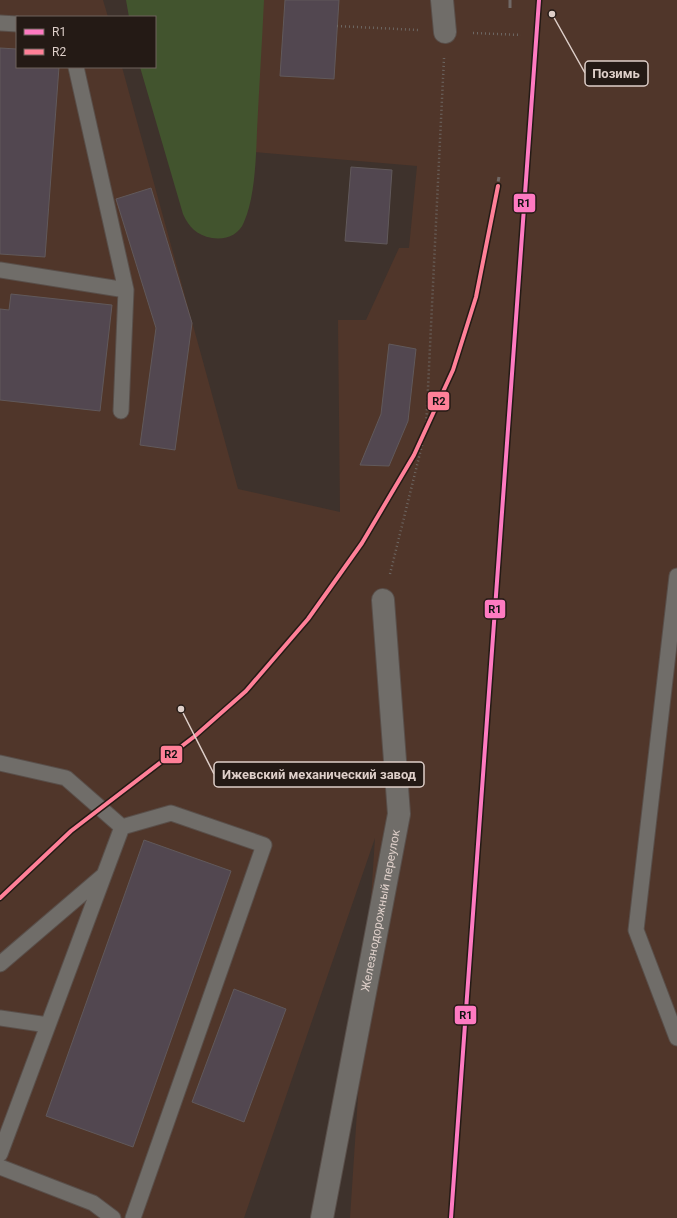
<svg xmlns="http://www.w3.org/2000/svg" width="677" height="1218" font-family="Roboto,sans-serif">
	<rect width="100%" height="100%" fill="#3e322c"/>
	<path fill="#50362a" d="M0,0h103l5,17h-91v50h105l116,422 102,23 -2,-192h28l33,-72h10l8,-82 -185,-16 7,-150h438v1218h-327l25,-380 -131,380h-244z"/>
	<path fill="#42542e" d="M126,0h138c-2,44 -5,88 -7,131 -1,26 -2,67 -13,91 -5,13 -18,18 -32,16 -16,-3 -23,-11 -29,-24l-43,-147h15v-50h-26z"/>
	<path fill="#524750" stroke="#61595b" d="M285,0h54l-5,79 -54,-3z
		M0,48l17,1v18h42l-14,190 -45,-3z
		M351,167l41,3 -5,74 -42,-3z
		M151,188l41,135 -17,127 -35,-5 16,-117 -40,-129z
		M11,294l101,11 -12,106 -100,-11v-91l9,1z
		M389,344l27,5 -8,72 -19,45 -29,-1 21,-51z
		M144,840l87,31 -98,276 -87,-31z
		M234,989l52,20 -42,113 -52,-20z"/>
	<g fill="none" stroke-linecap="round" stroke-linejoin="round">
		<g stroke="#594f4a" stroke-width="17">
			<path id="service" d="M0,23l17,1
				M76,67l50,223
				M0,270l126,20 -5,121
				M677,576l-41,354 41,108
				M0,763l66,15 56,49 -122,327
				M122,827l49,-14 93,32 -131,373
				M0,964l104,-89
				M0,1018l48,7
				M0,1167l93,36 20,15"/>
		</g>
		<g stroke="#594f4a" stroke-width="24">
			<g id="minor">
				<path d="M442,0l3,32"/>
				<path id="s1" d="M322,1218l77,-404 -16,-214"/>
			</g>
		</g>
		<path stroke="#6d6763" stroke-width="2.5" stroke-dasharray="1 3" stroke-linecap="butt" d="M337,26l81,4
			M473,33l48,2
			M390,574l36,-145 18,-371"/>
		<use href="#service" stroke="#706d69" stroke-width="15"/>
		<use href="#minor" stroke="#706d69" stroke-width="22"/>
		<path stroke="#716966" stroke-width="3" stroke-dasharray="8 4" stroke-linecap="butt" d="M510,0v11
			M0,898l71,-67 124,-95 51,-45 62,-72 54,-76 52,-88 39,-85 23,-73 23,-120"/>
		<g stroke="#241a15" stroke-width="7">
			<path id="rail-1" d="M451,1218l88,-1218"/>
		</g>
		<g stroke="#241a15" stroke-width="7">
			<path id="rail-2" d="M0,898l71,-67 124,-95 51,-45 62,-72 54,-76 52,-88 39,-85 23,-73 22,-111"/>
		</g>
		<use href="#rail-1" stroke="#fe7ac1" stroke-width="4"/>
		<use href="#rail-2" stroke="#ff8098" stroke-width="4"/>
	</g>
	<g text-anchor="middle" stroke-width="3.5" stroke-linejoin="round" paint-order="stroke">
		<g font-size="12" fill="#decfc9" stroke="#241a15">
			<text dy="4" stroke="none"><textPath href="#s1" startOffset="313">Железнодорожный переулок</textPath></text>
		</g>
	</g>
	<path fill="none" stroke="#decfc9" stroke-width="1.5" d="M552 14L585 73M181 709L214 774"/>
	<g fill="#decfc9" stroke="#241a15" stroke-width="1.5">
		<circle cx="552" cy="14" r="4"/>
		<circle cx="181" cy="709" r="4"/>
	</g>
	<g fill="#241a15" stroke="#decfc9" stroke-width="1.5">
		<rect x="585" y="61" width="63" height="25" rx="4"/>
		<rect x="214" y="762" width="210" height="25" rx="4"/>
	</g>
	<g font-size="13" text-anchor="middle" font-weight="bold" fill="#decfc9">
		<text x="616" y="78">Позимь</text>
		<text x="319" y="779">Ижевский механический завод</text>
	</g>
	<g stroke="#241a15" stroke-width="1.5">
		<rect x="513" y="193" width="23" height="20" rx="4" fill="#fe7ac1"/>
		<rect x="427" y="391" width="23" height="20" rx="4" fill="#ff8098"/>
		<rect x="484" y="599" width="22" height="20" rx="4" fill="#fe7ac1"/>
		<rect x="160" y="745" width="23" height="19" rx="4" fill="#ff8098"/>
		<rect x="454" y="1005" width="23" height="20" rx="4" fill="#fe7ac1"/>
	</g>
	<g font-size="11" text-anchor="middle" font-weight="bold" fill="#111">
		<text x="524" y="207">R1</text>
		<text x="439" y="405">R2</text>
		<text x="495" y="613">R1</text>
		<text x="171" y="758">R2</text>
		<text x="466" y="1019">R1</text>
	</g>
	<rect x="16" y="16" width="140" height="52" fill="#241a15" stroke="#6e625d"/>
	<rect x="24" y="29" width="20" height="6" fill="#fe7ac1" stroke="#6e625d"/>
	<text x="52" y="36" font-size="12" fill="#decfc9">R1</text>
	<rect x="24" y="49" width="20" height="6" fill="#ff8098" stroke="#6e625d"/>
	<text x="52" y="56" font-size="12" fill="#decfc9">R2</text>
</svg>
